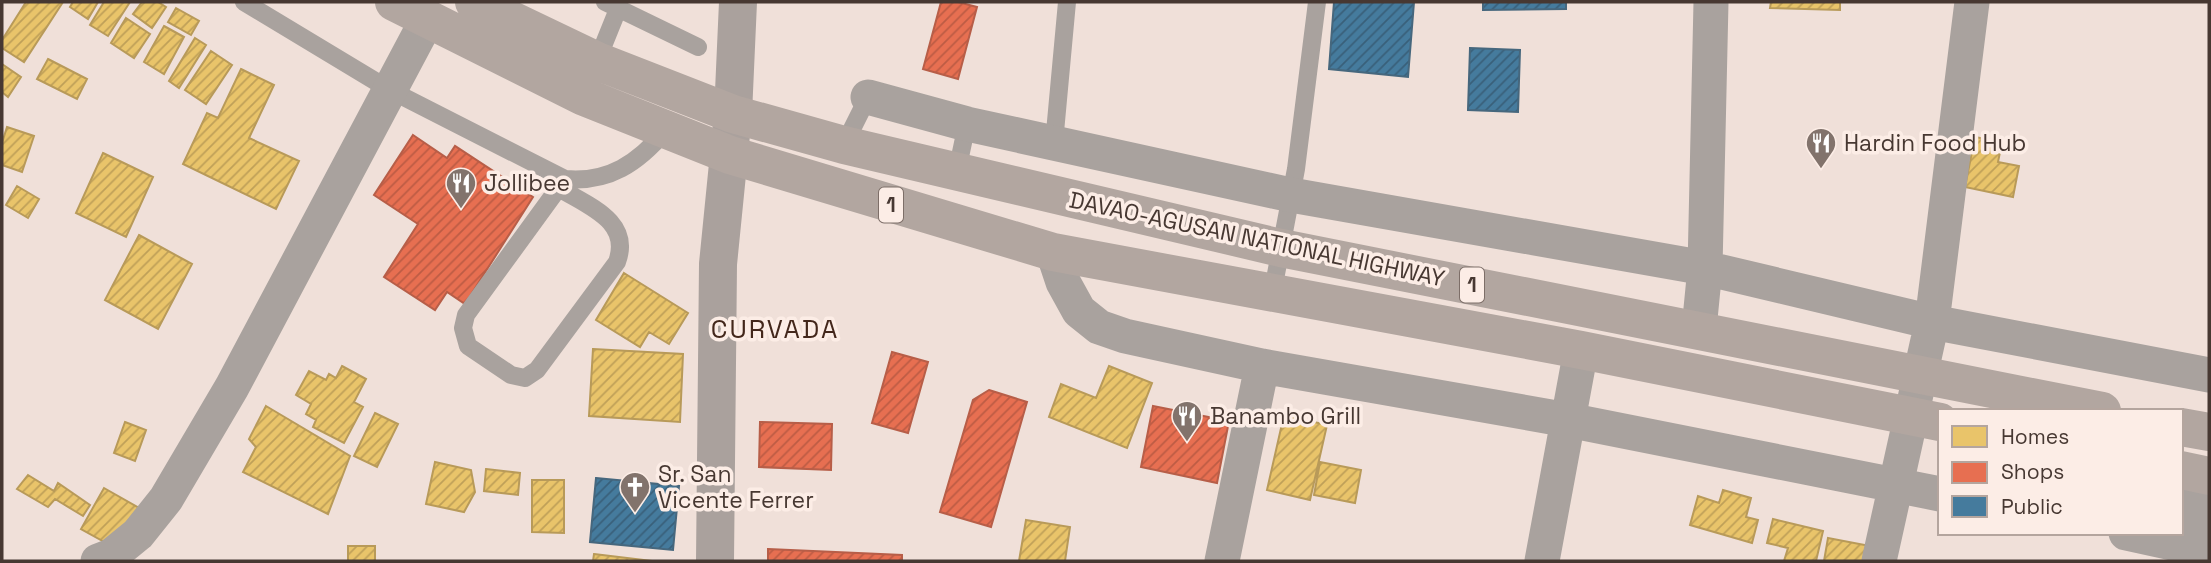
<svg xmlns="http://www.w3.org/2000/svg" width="2211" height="563" font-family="'Space Grotesk',sans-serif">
	<defs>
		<pattern id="homes-hatch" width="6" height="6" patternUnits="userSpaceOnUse" patternTransform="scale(1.75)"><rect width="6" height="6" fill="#e9c46a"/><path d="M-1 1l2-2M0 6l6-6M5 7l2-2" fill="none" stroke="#bfa058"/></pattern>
		<pattern id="shops-hatch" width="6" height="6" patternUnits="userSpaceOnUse" patternTransform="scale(1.75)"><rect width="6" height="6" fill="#e76f51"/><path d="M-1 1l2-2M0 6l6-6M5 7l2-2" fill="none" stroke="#bd5c44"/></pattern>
		<pattern id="public-hatch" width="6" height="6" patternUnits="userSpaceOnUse" patternTransform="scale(1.75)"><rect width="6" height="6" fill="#457b9d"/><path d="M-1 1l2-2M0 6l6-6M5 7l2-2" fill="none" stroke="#39607a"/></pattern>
	</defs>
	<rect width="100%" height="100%" fill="#f0e0d9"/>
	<path fill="url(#homes-hatch)" stroke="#b89a59" stroke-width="2" d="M26,2h37l-39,60 -22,-14v-8z
		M73,2h25l-10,17 -18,-12z
		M104,2h26l-22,34 -18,-11z
		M142,2h16l8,5 -14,21 -19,-14z
		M1771,2h69v8l-70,-2z
		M176,8l23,13 -8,14 -23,-13z
		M126,18l24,16 -16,24 -23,-15z
		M164,26l20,11 -20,37 -20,-12z
		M195,38l11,7 -27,43 -10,-7z
		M211,51l21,14 -26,39 -21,-14z
		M48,59l39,20 -10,20 -40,-20z
		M2,64l19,13 -13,20 -6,-5z
		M241,69l33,16 -25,53 50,23 -23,48 -93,-45 24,-51 11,5z
		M7,127l27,9 -12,36 -20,-7v-22z
		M1975,137l27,5 -4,20 21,4 -6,31 -48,-10z
		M103,153l50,24 -27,60 -50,-24z
		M17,186l22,13 -11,19 -22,-13z
		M139,235l53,29 -34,65 -53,-29z
		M624,273l64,40 -19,31 -20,-12 -9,15 -44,-27z
		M593,349l90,5 -3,68 -91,-6z
		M342,366l24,13 -12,23 9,5 -19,36 -31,-16 3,-7 -10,-6 5,-10 -15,-9 13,-24 17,9 3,-6 7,4z
		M1109,366l43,17 -25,65 -78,-31 12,-33 35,14z
		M266,406l84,50 -22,58 -85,-42 13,-25 -7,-8z
		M375,413l23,11 -21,43 -23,-11z
		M1284,415l43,10 -17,75 -43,-10z
		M125,422l21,8 -11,31 -21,-8z
		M435,462l36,8 4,22 -11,20 -38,-8z
		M1320,462l41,8 -6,33 -41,-8z
		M486,469l34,4 -2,22 -34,-4z
		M28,475l26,16 4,-8 32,22 -7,11 -28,-17 -7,8 -31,-18z
		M532,480h32v53l-32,-1z
		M104,488l35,20 -22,41 -36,-20z
		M1723,490l28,8 -5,19 12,3 -6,23 -62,-18 8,-29 21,7z
		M1773,519l50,12 -7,30h-32l4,-13 -21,-5z
		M1026,520l44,7 -5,34h-46z
		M1828,538l42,8 -4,15h-42z
		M348,546h27v15h-27z
		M594,554l58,7h-59z"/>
	<path fill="url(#shops-hatch)" stroke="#b75e48" stroke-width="2" d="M941,2h17l19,5 -19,72 -35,-10z
		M413,135l34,23 8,-12 78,51 -68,107 -18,-12 -12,18 -51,-33 34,-53 -44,-29z
		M892,352l36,10 -20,71 -36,-10z
		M989,390l38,12 -36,125 -51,-15 33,-112z
		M1153,406l76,15 -12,62 -76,-16z
		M760,422l72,2 -1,46 -72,-3z
		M768,549l134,6v6h-134z"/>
	<path fill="url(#public-hatch)" stroke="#46677d" stroke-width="2" d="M1334,2h80l-6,75 -79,-8z
		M1483,2h83v7l-83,1z
		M1470,48l50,2 -2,62 -50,-2z
		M596,478l83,8 -6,64 -83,-8z"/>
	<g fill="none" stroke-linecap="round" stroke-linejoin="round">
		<path stroke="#a9a29e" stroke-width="18" d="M244,2l146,88 175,89c44,4 73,-16 101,-49
			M605,2l93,45
			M597,61l21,-52
			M1054,143l13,-141
			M844,145l24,-48
			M957,171l10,-47
			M559,188c29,18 73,33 58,74l-80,108 -12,8 -14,-3 -43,-29 -5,-18 3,-13 99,-136
			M1272,295l24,-126 21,-167"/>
		<path stroke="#a9a29e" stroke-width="35" d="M868,97l99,27 324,71 414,73 227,54 277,53
			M1053,252l10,30 16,29 20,16 26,9 137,30 306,54 372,74
			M1699,329l6,-61 6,-266
			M2126,533l83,18
			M98,561l13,-5 27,-22 28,-35 66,-112 195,-367
			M1222,561l40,-195
			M1542,561l39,-211
			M1879,561l53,-239 40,-320
			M2186,561l14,-87"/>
		<path stroke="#aaa19d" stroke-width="38" d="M715,561l3,-297 15,-150 5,-112"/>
		<path stroke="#b2a6a0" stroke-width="38" d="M394,2l188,94 148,59 323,97 528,98 359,72
			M474,2l123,59 136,53 111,31 437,103 821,163
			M2181,427l28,5
			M2181,470l28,6"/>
	</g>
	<defs>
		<g id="restaurant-pin" transform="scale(1.575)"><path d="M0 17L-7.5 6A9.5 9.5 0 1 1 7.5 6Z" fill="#82736c" stroke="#fcede6"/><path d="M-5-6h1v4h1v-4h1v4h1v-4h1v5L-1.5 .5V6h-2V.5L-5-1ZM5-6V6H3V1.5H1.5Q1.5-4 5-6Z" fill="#fff"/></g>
		<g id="church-pin" transform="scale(1.575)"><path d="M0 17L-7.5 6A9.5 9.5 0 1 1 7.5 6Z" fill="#82736c" stroke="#fcede6"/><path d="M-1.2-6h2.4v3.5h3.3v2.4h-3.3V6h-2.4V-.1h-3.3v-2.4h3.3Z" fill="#fff"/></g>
	</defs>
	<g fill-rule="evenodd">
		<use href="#restaurant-pin" x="1821" y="143"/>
		<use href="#restaurant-pin" x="461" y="183"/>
		<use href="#restaurant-pin" x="1187" y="416"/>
		<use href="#church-pin" x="635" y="487"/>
	</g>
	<g text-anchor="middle" stroke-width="7" stroke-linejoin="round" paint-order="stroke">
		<g fill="#fcede6" stroke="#7d6e68" stroke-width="2">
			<rect x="879" y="187.5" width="24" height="35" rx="5"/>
			<rect x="1460" y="267.5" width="24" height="35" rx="5"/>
		</g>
		<g font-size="21" font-weight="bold" fill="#473832">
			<text x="891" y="212">1</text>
			<text x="1472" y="292">1</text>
		</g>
		<g font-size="23" fill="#473832" stroke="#fcede6" text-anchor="start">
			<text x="1844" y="151">Hardin Food Hub</text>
			<text x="484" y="191">Jollibee</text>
			<text x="1210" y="424">Banambo Grill</text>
			<text x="658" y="482">Sr. San<tspan x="658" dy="26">Vicente Ferrer</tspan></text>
		</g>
		<g font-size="23" fill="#473832" stroke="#fcede6">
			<text transform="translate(1257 239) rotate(12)" y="8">DAVAO-AGUSAN NATIONAL HIGHWAY</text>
		</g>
		<g font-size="26" letter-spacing="2" fill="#43271b" stroke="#fcede6">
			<text x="775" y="338">CURVADA</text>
		</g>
	</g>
	<rect width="2211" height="563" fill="none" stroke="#473832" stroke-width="7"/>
	<rect x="1938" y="409" width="245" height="126" fill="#fcede6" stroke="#b4a59e" stroke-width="2"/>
	<rect x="1952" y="426" width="35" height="21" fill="#e9c46a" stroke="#b4a59e" stroke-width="2"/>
	<text x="2001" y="444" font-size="21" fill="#473832">Homes</text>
	<rect x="1952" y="462" width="35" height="21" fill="#e76f51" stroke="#b4a59e" stroke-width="2"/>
	<text x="2001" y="479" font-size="21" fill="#473832">Shops</text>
	<rect x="1952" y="496" width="35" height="21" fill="#457b9d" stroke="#b4a59e" stroke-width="2"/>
	<text x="2001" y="514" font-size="21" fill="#473832">Public</text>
</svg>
